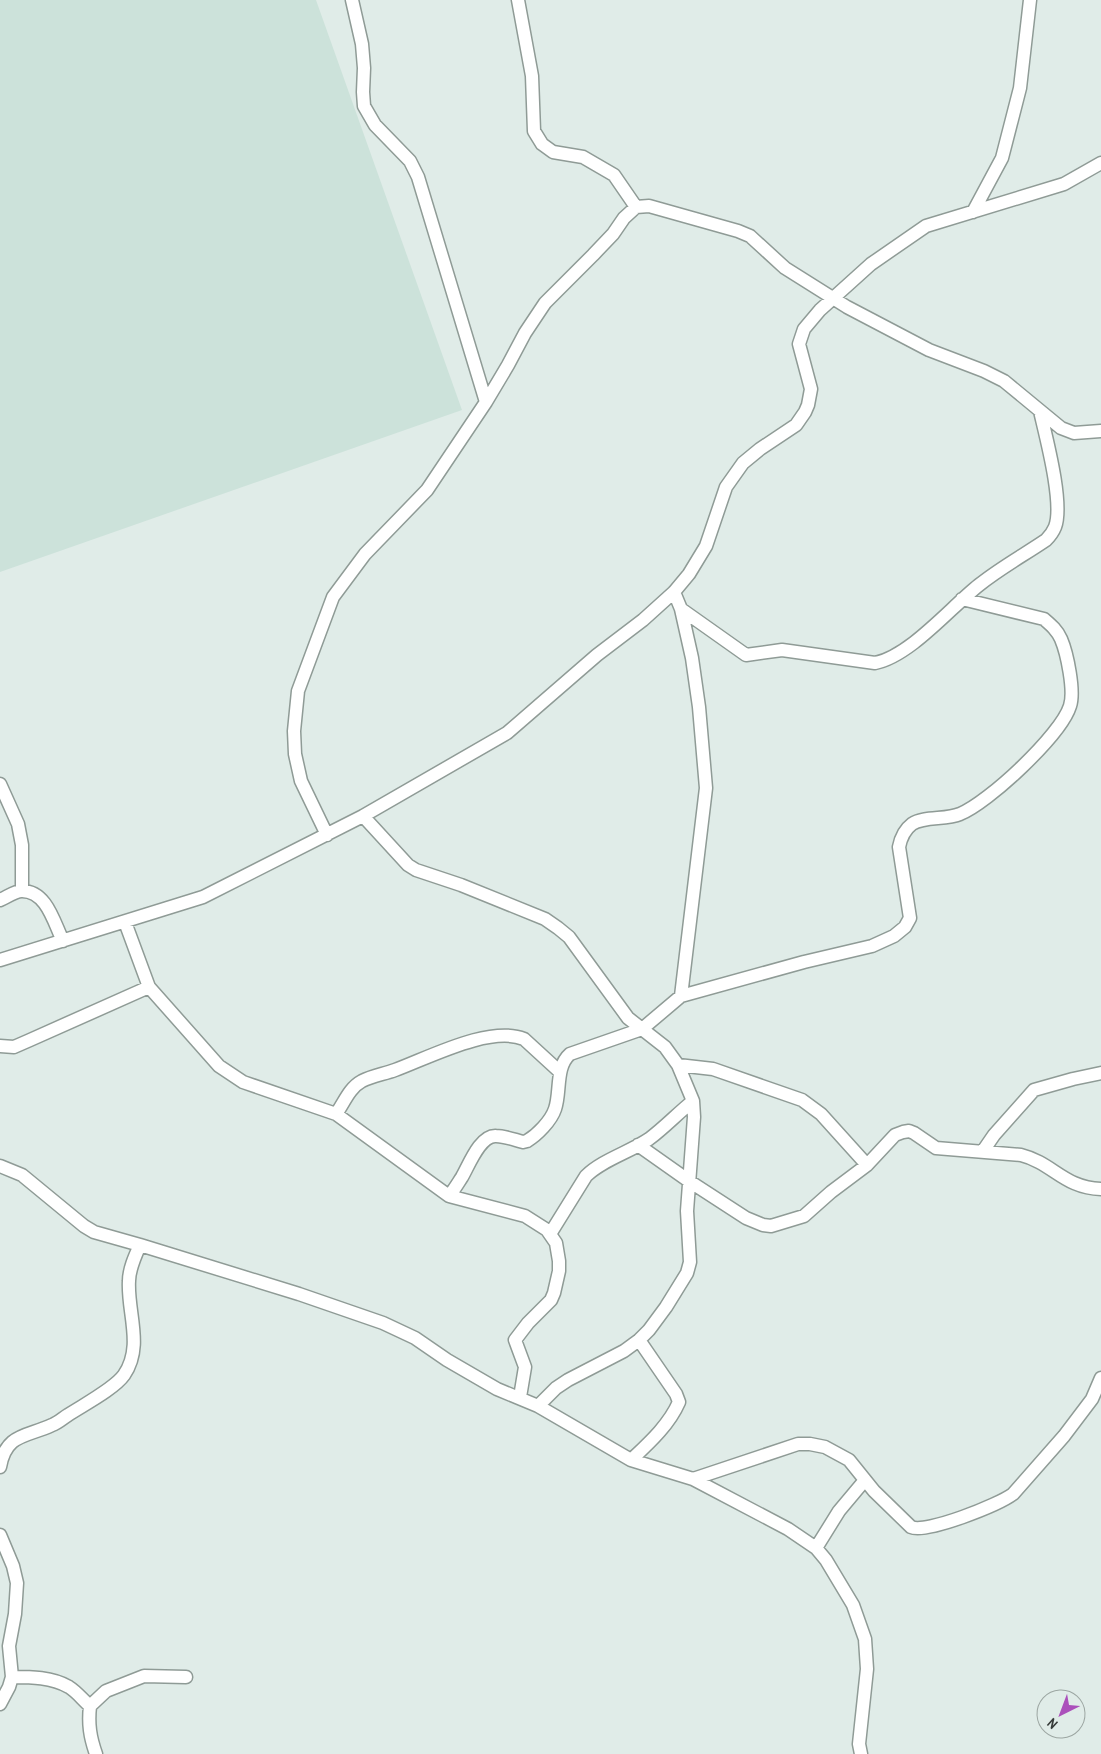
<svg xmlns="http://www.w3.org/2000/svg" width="1101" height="1754" font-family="'Archivo Narrow',sans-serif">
	<rect width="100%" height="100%" fill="#e0ece8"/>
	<path fill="#cce2da" d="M0,0h316l146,410 -462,162z"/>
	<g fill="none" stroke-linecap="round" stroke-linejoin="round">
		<g stroke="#8f9b96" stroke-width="15">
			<path id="minor" d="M352,0l10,44 2,24 -1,24 1,14 11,19 35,36 8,16 68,225
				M518,0l14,76 2,55 8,13 11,8 30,5 31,18 22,32
				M973,212l29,-54 18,-70 10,-88
				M674,592l7,17 11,49 7,49 7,81 -25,208
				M681,609l65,46 36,-5 93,13c35,-7 75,-55 104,-78 21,-17 45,-30 67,-45 4,-4 7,-8 9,-13 9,-23 -9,-90 -15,-116
				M0,784l18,40 4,21v46
				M363,816l45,49 8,5 45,15 84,34 13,9 11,9 59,81 37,29 13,18 15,36 1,16 -7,94 3,51 -3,11 -21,34 -17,23 -10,10 -15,11 -56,29 -12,8 -18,18
				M327,835l-26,-54 -6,-27 -1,-23 4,-40 35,-94 32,-43 62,-64 59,-88 22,-37 17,-32 20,-30 48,-48 20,-21 11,-16 12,-11 13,-1 89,25 12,5 35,32 62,39 82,43 55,21 20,10 57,47 13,5 27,-2
				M0,900c7,-3 15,-9 22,-9 25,0 32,32 41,50
				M125,922l24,65 70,79 24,16 93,32 113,82 76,20 22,14 9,13 3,18v10l-5,22 -3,7 -23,23 -13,17 10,27 -5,30
				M0,960l203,-63 160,-81 144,-83 90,-78 46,-35 31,-28 15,-18 17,-28 20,-59 17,-24 17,-14 36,-24 9,-13 3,-7 3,-16 -12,-45 5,-15 16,-19 51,-46 55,-38 138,-42 37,-21
				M0,1046l14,1 16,-7 119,-53
				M678,1065l35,4 89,31 19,14 46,51
				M336,1114c8,-11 13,-26 26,-33 10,-5 22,-7 33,-11 33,-12 95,-45 129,-31l36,33
				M638,1145l51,36 57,37 17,7 8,1 33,-10 27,-24 36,-27 28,-30 8,-3 6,-1 5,2 22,15 85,7c32,8 43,33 80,34
				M983,1151l11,-16 40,-45 39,-11 28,-6
				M0,1166l22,9 62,51 10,6 46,13c-5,11 -11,24 -11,36 -2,31 15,65 -5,94 -10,14 -41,30 -56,40 -5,3 -10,8 -16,10 -25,12 -46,8 -52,42
				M449,1196c5,-6 9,-13 13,-19 7,-12 18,-42 34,-41 9,0 19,4 27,6l4,-1c10,-6 24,-20 28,-32 6,-17 0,-42 15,-55l72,-25 39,-33 123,-34 68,-16 22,-10 11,-9 5,-9 -11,-71c2,-10 5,-17 13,-23 12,-8 34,-4 48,-10 28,-11 101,-79 110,-108 5,-15 -3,-53 -9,-67 -4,-9 -10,-14 -17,-20l-82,-20
				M550,1234l36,-58c16,-16 44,-24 63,-37 15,-11 29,-26 44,-38
				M140,1245l159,49 84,29 32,15 32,22 50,29 41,17 93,54 62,19 95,50 28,19 10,12 27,45 12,34 2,30 -8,75 2,10
				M631,1460c18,-17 38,-35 48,-58l-3,-8 -37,-54
				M693,1479l105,-35h12l15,3 24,13 25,31 37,36c15,7 87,-22 102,-33l51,-58 28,-37 9,-21
				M0,1535l13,31 4,17 -2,31 -6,32 3,31 -3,10 -9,17
				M816,1548l23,-37 26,-31
				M12,1677c19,0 40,0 57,10 8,5 14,13 21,19
				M96,1754c-6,-17 -8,-30 -6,-48l16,-15 38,-15 42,1"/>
		</g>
		<use href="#minor" stroke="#fff" stroke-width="12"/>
	</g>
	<g transform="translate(1061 1714) rotate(222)"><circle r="24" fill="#e0ece8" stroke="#9ca6a2"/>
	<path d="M0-4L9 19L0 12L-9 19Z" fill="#ab50bb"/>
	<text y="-8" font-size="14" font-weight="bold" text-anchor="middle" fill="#373c3a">N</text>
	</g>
</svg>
